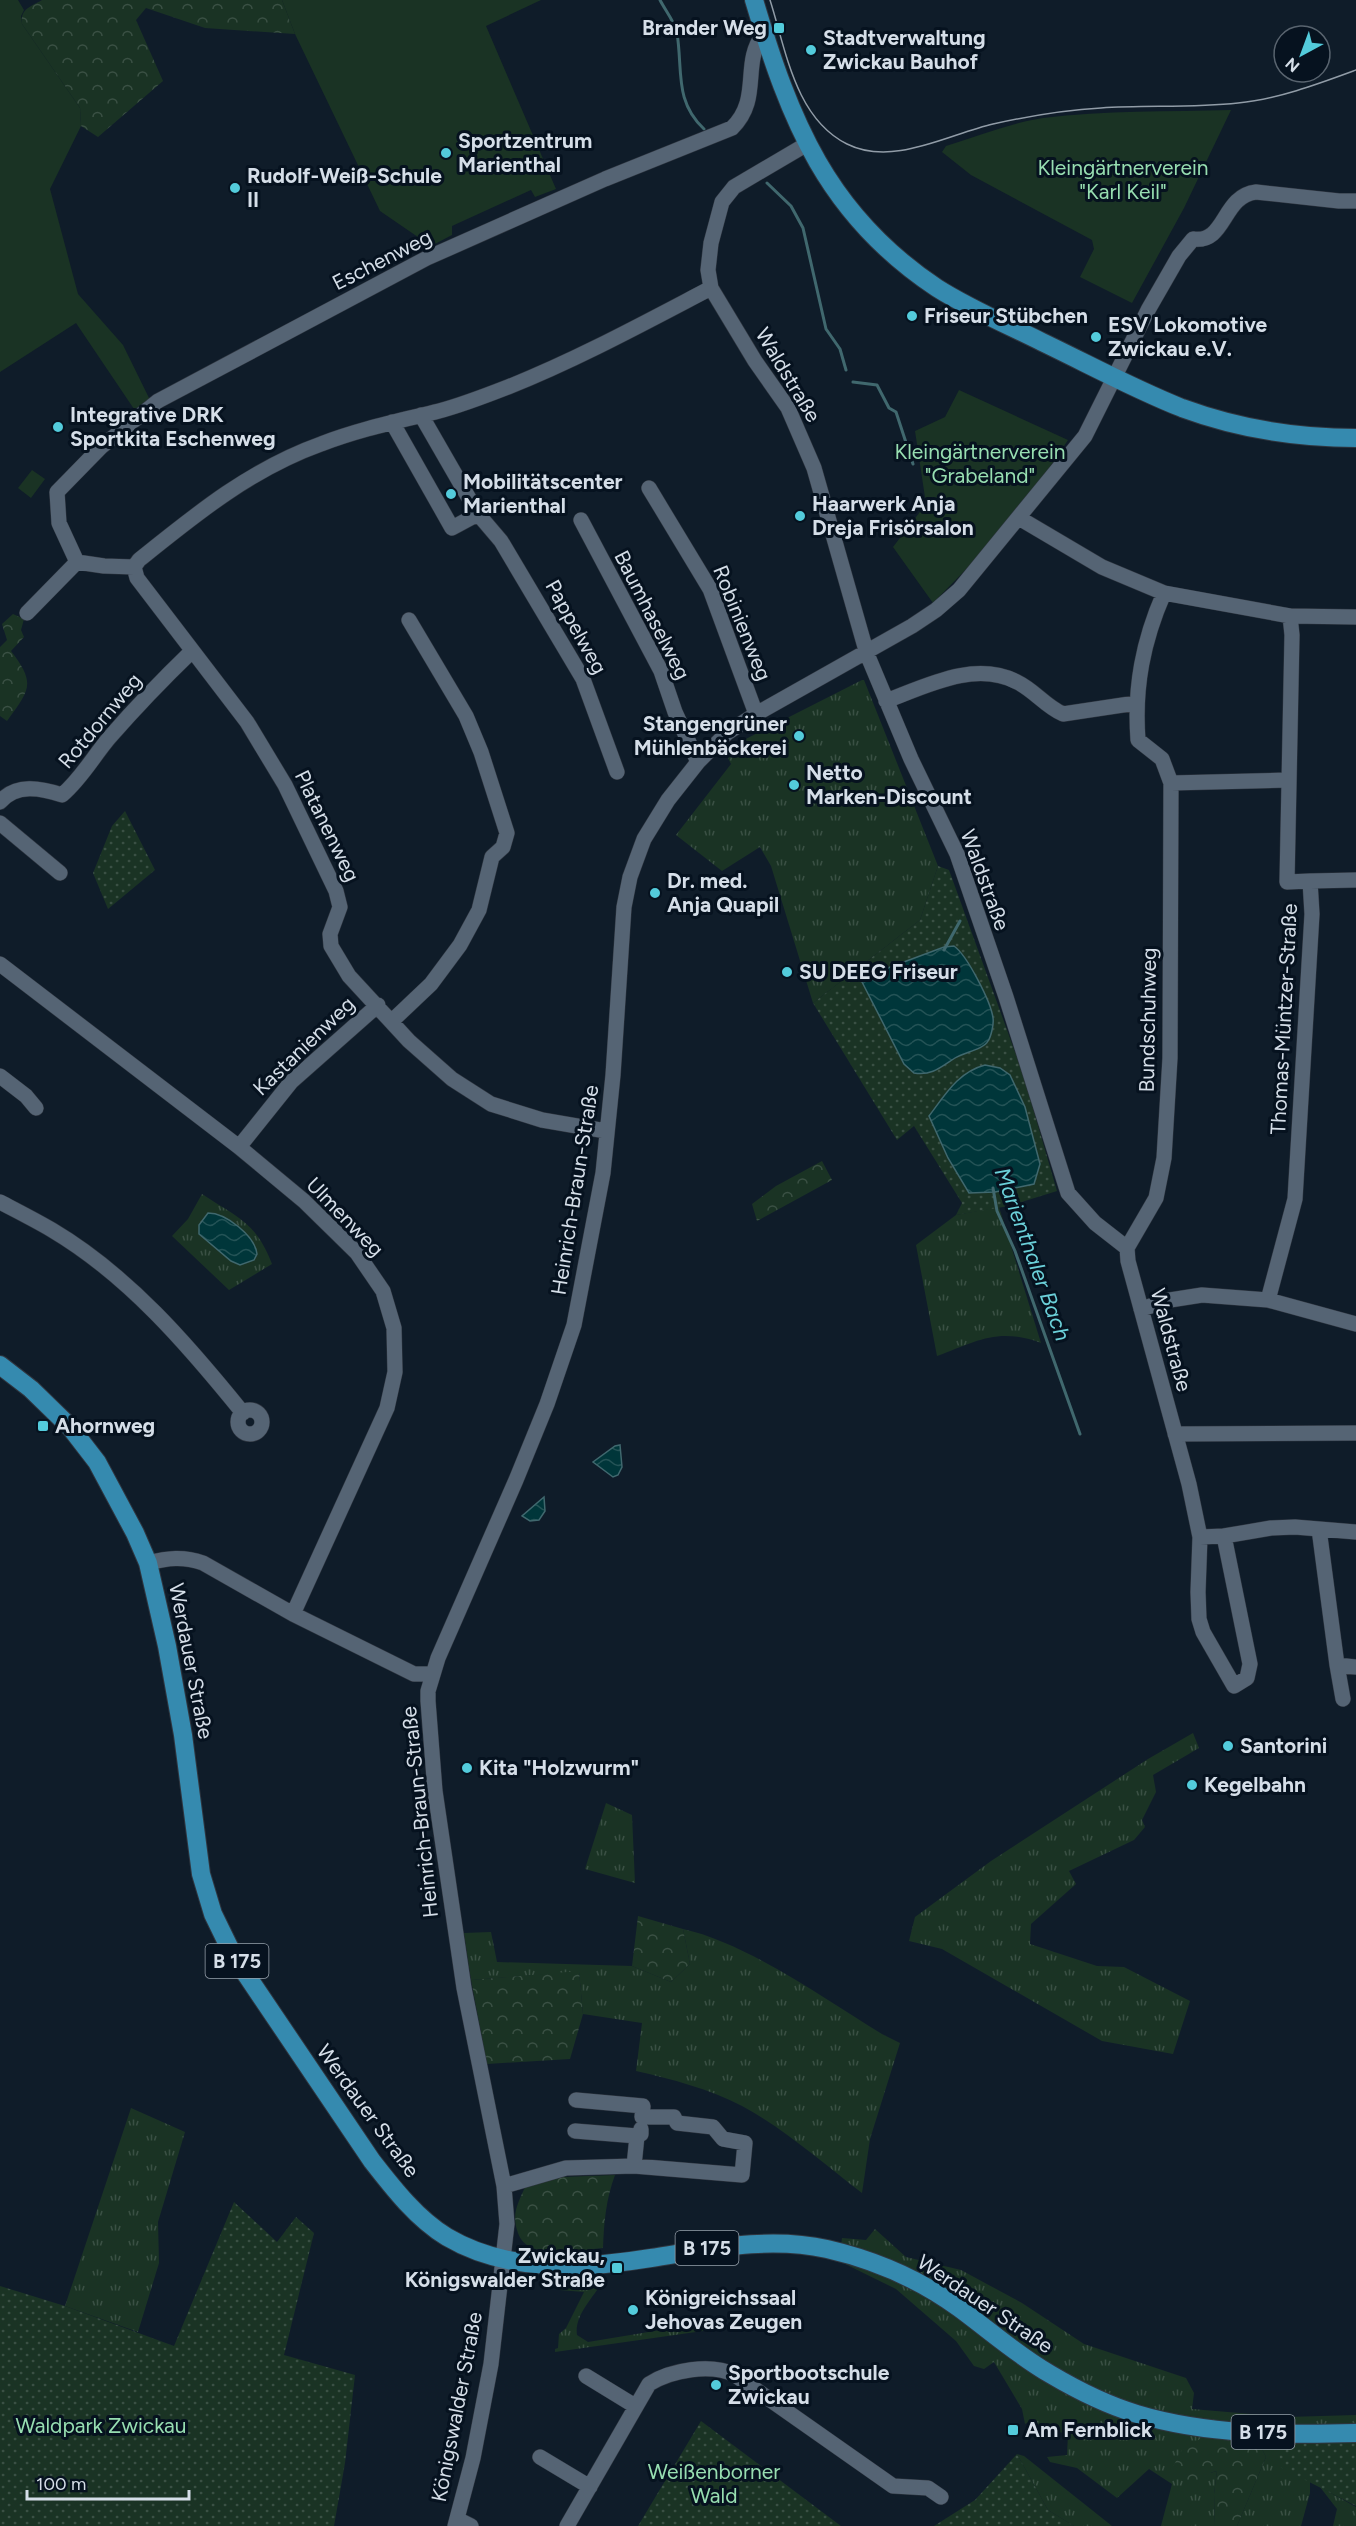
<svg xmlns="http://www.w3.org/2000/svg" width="1356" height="2526" font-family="Figtree,sans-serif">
	<defs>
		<pattern id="grass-tufts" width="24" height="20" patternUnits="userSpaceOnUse" patternTransform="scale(1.5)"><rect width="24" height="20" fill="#1a3324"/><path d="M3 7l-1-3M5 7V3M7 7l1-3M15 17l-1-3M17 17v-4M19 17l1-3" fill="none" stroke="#3a5044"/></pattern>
		<pattern id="forest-crowns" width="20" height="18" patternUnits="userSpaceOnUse" patternTransform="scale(1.5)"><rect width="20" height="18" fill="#1a3324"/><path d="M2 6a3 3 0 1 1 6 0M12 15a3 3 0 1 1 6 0" fill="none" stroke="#3a5044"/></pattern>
		<pattern id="park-dots" width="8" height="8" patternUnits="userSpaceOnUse" patternTransform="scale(1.5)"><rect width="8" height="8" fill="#1a3324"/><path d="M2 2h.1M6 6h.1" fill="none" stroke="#3a5044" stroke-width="1.8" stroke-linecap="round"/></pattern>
		<pattern id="water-waves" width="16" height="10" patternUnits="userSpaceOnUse" patternTransform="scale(1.5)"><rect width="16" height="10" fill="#00363a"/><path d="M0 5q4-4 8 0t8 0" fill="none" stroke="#245356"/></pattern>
	</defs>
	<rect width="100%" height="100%" fill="#0f1c29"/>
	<path fill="url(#grass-tufts)" d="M862,680h2l74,186 -18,54 -107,83 -42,-137 -11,-19 -38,24 -46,-36 55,-71 -7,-14z
		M202,1194c36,24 54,28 70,70l-43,26 -57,-54 16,-17z
		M999,1207l42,136c-43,-16 -64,-2 -104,13l-21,-111 40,-30z
		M1193,1733l6,15 -46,27 3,17 -14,28 3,7 -11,13 -65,31 7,13 -45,40 -1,20 67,22 27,1 66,34 -17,53 -71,-13 -160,-92 -33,-8 6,-24 76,-56 157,-102z
		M606,1803l26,12 3,68 -50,-14z
		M683,1929c64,14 142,70 199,105l18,9 -30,96 -8,54c-38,-29 -77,-64 -120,-87 -32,-17 -71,-27 -106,-35l6,-48 -59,-9 -4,-42 -108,8 -7,-47 27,-1 6,30 135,4 39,16 19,-18z
		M131,2108l54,24 -27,90 1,41 -21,69 -73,-26z
		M875,2229l31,28 55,13 61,33 62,41 102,34 8,15 -2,16 95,8 69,-2v25l-75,27 29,14v12l-9,33h-64l29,-69 -6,-12 -50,28 7,-2 -3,23 1,32h-54l11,-42 -23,-15 -32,29 -40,-30 -27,-6 -3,-5 20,-2 1,-21 -32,-7 -6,-6 -5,3 -3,-15 -28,-47 -10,7 -10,-3 -18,-25 -60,-52 -57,-28 3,-23 24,2z
		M548,2278l53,6c-9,15 -27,32 -24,51l11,7 121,-20 1,8 -155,22v-3l3,-1 1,-14 7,-6 18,-36 -24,-2z
		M1017,2454l7,2 88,70h-38l-26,-16z
		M1320,2487l36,20v19h-23l4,-17z"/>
	<path fill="url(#forest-crowns)" d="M42,0h240l13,34 -90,-6 -59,-20 -10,12 27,61 -65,56 -17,-11 -1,-18 -58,-84c-2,-15 8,-17 20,-24z
		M13,614l11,5 -3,11 3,7 -13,14c25,33 19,38 -4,70l-7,-5v-69l7,-7 -5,-16z
		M822,1161l10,19 -75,41 -5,-17 24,-18z
		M638,1916l45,13 7,35 -19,18 -39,-16z
		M579,1971l4,43 -13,45 -83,5 -16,-84z
		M615,2175c-9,24 -11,47 -12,73 -24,2 -75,14 -85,-15 -7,-19 0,-30 8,-48l37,-8z
		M1200,2439l60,6 6,12 -29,69h-22l-1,-32 3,-23 -8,2 -11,18 -27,-19 9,-20z"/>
	<path fill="url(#park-dots)" d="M125,811l30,59 -47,39 -15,-36 19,-47z
		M938,866l11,4 74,204 34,117 -48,15 -53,9 6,-12 -48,-77 -17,14 -84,-137 107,-83z
		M234,2202l43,40 19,-25 18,16 -30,122 71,20 -10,88 -11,63h-334v-240l65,20 109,40z
		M701,2421l140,105h-203z
		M1356,2440v66l-76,-39 -1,-23h9l7,-3z
		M1017,2454l31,56 26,16h-140l41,-26z"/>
	<path fill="#1a3324" d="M0,0h18l6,10 -3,6 1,8 58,84 1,18 -31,63 28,105 45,51 27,55 -14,12 -60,-89 -76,49z
		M282,0h259l-55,26 70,163 -21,8 -4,-7 -79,36v9l-21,11 -51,-35 -85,-177z
		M1231,110l-47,98 -52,95 -52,-26 14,-28 -2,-9 -121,-65 -29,-23 4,-6c32,-10 64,-23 97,-28 62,-8 126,-6 188,-8z
		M959,390l109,50c-38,59 -85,114 -135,163l-40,-56 33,-43 -11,-73 30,-14z
		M32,470l13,9 -14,19 -13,-10z"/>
	<path fill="url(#water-waves)" stroke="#40686e" stroke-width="1.5" d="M954,946c13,9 37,56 39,72 1,6 -2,19 -5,23 -5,9 -24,11 -33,17 -14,9 -23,18 -41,15l-10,-9 -42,-82 7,-7 75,-28z
		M985,1065l15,3 10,7 15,32 15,57 -6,20 -39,8 -26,1 -21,-35 -19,-42c16,-21 29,-44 56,-51z
		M208,1213c18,0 47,23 49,41l-3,6 -14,5 -9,-4 -32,-27v-9z
		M620,1445l2,22 -4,8 -5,2 -20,-15 22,-16z
		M544,1497l1,14 -6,9 -9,1 -8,-5z"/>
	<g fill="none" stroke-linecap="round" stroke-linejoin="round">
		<path stroke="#40686e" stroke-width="3" d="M660,0c5,10 15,22 17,33 6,37 -3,68 27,96
			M767,183l24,23 12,22 23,101 14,20 6,21
			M853,382l24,3 12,23 7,4 17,52
			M944,950l16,-29
			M993,1188l4,23 18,40 65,183"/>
		<g stroke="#2f3640" stroke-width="16">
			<path id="minor" d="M807,144l-73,43 -12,15 -11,41 -3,27 3,18 44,73 33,47 26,60 53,186 44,105 46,95 49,143 62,196 27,30 32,25 1,13 61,223 11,53 -2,55 1,27 4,13 31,54 13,-8 3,-14 -26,-128 -24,1
				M711,288c-67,35 -133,71 -203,99 -23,9 -46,18 -69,24 -40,10 -79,18 -118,33 -70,25 -125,70 -182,116l-5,7 -30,-1 -27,-4 -18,-39 -2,-31 44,-45 57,-46 269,-143 178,-79 127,-51c30,-29 9,-65 31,-93
				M421,415l57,99 23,27 82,138 34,93
				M392,422l60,106 26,-14
				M649,488l61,101 46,125
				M1019,518l83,49 62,26 126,23 66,1
				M581,520l80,151 14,41 23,50
				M134,567l3,11 110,144 38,63 51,106 4,16 -10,27 1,12 18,30 60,65 43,38 39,25 51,16 64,11
				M27,613l50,-51
				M886,701c40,-15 89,-41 131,-19 17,8 28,24 46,32l73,-11
				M1171,783l116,-3
				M0,802c16,-19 41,-14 62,-7 19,-16 31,-38 47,-57 27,-31 54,-59 83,-87
				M0,823l60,50
				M1310,881l46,-1
				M0,964l239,183 65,54 53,52 26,38 11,37 1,44 -8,36 -94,206
				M392,1021l39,-37 29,-39 19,-35 13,-53 11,-10 4,-14 -26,-81 -15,-36 -57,-96
				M0,1076l26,20 10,12
				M239,1147l52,-65 87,-77
				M0,1202c17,9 35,18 52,28 76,45 136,115 191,183
				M1127,1248l29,-50 8,-40 6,-100 1,-275 -9,-24 -24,-19c-4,-53 5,-99 26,-147
				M1268,1300l27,-101 17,-285 -2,-33 -23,1 5,-247 -2,-19
				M1141,1309l29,-9 32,-5 66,5 88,24
				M238 1422a12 12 0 1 1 24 0a12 12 0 1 1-24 0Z
				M1175,1434l181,-1
				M1319,1529l18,136 19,2
				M1224,1536l47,-8 24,-1 61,5
				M148,1563c20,-5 35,-7 55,0l90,51 121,60h19
				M1337,1665l6,34
				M575,2131l62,5
				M634,2166l3,-30 4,-2v-5
				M504,2186l62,-18 68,-2 108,9 3,-32 -22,-4 -10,-12 -36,-4 -3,-6h-32l1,-11 -67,-6
				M586,2376l49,30
				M540,2457l50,30
				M457,2519l14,7
				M455,2526l18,-68 18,-94 16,-140 -3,-38 -40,-198 -29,-197 -7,-90v-10l10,-33 78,-178 31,-76 27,-79 29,-152 10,-98 11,-168 6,-30 14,-38 24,-39 30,-38 29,-29 29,-19 156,-88 24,-16 23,-20 126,-154 63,-126 31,-54 14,-17c33,5 29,-43 63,-47l83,9h17
				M567,2526l82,-142c22,-14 62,-21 86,-9l158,111 35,2 13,9"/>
		</g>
		<g stroke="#2f3640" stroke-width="20">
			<path id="major" d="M754,0c36,121 73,215 183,288 33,21 71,37 105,54 46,22 92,47 140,66 57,21 113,30 174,30
				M0,1365l31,24 39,38 27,35 38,71 13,30 19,83 16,89 18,139 12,40 20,41 139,206c21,27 45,58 75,76 61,36 137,32 204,21 59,-9 117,-22 176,-9 48,11 92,30 132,59 30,22 58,47 91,66 27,16 57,31 87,40 70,21 147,21 219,19"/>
		</g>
		<use href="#minor" stroke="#556474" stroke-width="15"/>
		<use href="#major" stroke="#358aaf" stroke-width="18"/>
		<path stroke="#919ca7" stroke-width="1.5" d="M770,0c16,50 25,118 77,144 46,23 102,-10 146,-20 36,-8 71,-14 108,-16 45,-3 91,0 137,-5 40,-4 80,-19 118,-33"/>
	</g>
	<g fill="#53cbdb" stroke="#06121f" stroke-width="2">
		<rect x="773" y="22" width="12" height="12" rx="3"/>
		<circle cx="811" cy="50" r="6"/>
		<circle cx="446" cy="153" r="6"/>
		<circle cx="235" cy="188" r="6"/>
		<circle cx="912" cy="316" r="6"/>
		<circle cx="1096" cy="337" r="6"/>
		<circle cx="58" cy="427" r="6"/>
		<circle cx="451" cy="494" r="6"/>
		<circle cx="800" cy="516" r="6"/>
		<circle cx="799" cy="736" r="6"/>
		<circle cx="794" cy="785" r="6"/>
		<circle cx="655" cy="893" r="6"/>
		<circle cx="787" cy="972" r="6"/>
		<rect x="37" y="1420" width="12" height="12" rx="3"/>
		<circle cx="1228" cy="1746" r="6"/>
		<circle cx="467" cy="1768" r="6"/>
		<circle cx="1192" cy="1785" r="6"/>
		<rect x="611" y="2262" width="12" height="12" rx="3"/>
		<circle cx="633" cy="2310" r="6"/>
		<circle cx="716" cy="2385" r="6"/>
		<rect x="1007" y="2424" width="12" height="12" rx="3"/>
	</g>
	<g text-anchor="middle" stroke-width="6" stroke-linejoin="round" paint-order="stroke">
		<g fill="#06121f" stroke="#97a1ac" stroke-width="1.5">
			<rect x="205.5" y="1944" width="63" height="34" rx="4.5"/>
			<rect x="675.5" y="2231" width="63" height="34" rx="4.5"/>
			<rect x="1231.5" y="2415" width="63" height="34" rx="4.5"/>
		</g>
		<g font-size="20" font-weight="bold" fill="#d5dee8">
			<text x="237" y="1968">B 175</text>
			<text x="707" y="2255">B 175</text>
			<text x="1263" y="2439">B 175</text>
		</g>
		<g font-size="21" font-weight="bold" fill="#d5dee8" stroke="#06121f" text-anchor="start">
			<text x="767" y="35" text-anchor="end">Brander Weg</text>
			<text x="823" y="45">Stadtverwaltung<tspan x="823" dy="24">Zwickau Bauhof</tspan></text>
			<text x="458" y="148">Sportzentrum<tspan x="458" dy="24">Marienthal</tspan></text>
			<text x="247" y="183">Rudolf-Weiß-Schule<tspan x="247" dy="24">II</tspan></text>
			<text x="924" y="323">Friseur Stübchen</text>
			<text x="1108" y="332">ESV Lokomotive<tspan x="1108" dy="24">Zwickau e.V.</tspan></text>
			<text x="70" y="422">Integrative DRK<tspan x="70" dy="24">Sportkita Eschenweg</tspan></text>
			<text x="463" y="489">Mobilitätscenter<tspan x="463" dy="24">Marienthal</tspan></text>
			<text x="812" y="511">Haarwerk Anja<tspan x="812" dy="24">Dreja Frisörsalon</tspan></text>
			<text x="787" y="731" text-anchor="end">Stangengrüner<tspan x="787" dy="24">Mühlenbäckerei</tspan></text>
			<text x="806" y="780">Netto<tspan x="806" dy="24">Marken-Discount</tspan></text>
			<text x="667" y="888">Dr. med.<tspan x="667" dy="24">Anja Quapil</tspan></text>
			<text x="799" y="979">SU DEEG Friseur</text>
			<text x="55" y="1433">Ahornweg</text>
			<text x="1240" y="1753">Santorini</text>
			<text x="479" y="1775">Kita "Holzwurm"</text>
			<text x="1204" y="1792">Kegelbahn</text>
			<text x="605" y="2263" text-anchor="end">Zwickau,<tspan x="605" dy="24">Königswalder Straße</tspan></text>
			<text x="645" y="2305">Königreichssaal<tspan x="645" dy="24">Jehovas Zeugen</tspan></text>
			<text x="728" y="2380">Sportbootschule<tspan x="728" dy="24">Zwickau</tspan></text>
			<text x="1025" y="2437">Am Fernblick</text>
		</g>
		<g font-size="21" fill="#97deb1" stroke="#06121f">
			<text x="1123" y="175">Kleingärtnerverein<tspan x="1123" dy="24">"Karl Keil"</tspan></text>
			<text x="980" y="459">Kleingärtnerverein<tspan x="980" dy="24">"Grabeland"</tspan></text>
			<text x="101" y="2433">Waldpark Zwickau</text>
			<text x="714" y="2479">Weißenborner<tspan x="714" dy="24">Wald</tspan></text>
		</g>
		<g font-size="21" fill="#d5dee8" stroke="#06121f">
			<text transform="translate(382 260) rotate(-27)" y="7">Eschenweg</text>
			<text transform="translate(788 375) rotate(59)" y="7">Waldstraße</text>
			<text transform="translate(652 615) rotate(63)" y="7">Baumhaselweg</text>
			<text transform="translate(742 623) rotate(68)" y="7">Robinienweg</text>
			<text transform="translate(576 627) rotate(61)" y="7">Pappelweg</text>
			<text transform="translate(100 721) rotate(-50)" y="7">Rotdornweg</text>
			<text transform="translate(327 826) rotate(64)" y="7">Platanenweg</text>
			<text transform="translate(985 880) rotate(70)" y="7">Waldstraße</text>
			<text transform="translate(1284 1019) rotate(-87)" y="7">Thomas-Müntzer-Straße</text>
			<text transform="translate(1148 1020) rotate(-89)" y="7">Bundschuhweg</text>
			<text transform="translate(304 1046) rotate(-44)" y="7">Kastanienweg</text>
			<text transform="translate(575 1190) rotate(-81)" y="7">Heinrich-Braun-Straße</text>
			<text transform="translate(345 1217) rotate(46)" y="7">Ulmenweg</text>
			<text transform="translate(1171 1340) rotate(75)" y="7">Waldstraße</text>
			<text transform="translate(191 1661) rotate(79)" y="7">Werdauer Straße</text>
			<text transform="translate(420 1812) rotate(-96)" y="7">Heinrich-Braun-Straße</text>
			<text transform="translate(368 2111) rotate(54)" y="7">Werdauer Straße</text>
			<text transform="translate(985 2304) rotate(34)" y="7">Werdauer Straße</text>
			<text transform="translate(457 2407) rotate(-79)" y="7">Königswalder Straße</text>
		</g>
		<g font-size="22" font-style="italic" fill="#6bd0d9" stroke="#06121f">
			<text transform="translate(1033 1254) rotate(70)" y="8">Marienthaler Bach</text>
		</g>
	</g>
	<g transform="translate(1302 54) rotate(221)"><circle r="28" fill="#06121f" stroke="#59646f" stroke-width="1.5"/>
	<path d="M0-4.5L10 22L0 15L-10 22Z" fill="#53cbdb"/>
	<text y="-9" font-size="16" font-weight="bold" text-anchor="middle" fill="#d5dee8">N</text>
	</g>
	<path d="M27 2490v9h162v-9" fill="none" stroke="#d5dee8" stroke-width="3"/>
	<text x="36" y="2490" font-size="18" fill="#d5dee8" stroke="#06121f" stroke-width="4.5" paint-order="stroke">100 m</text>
</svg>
